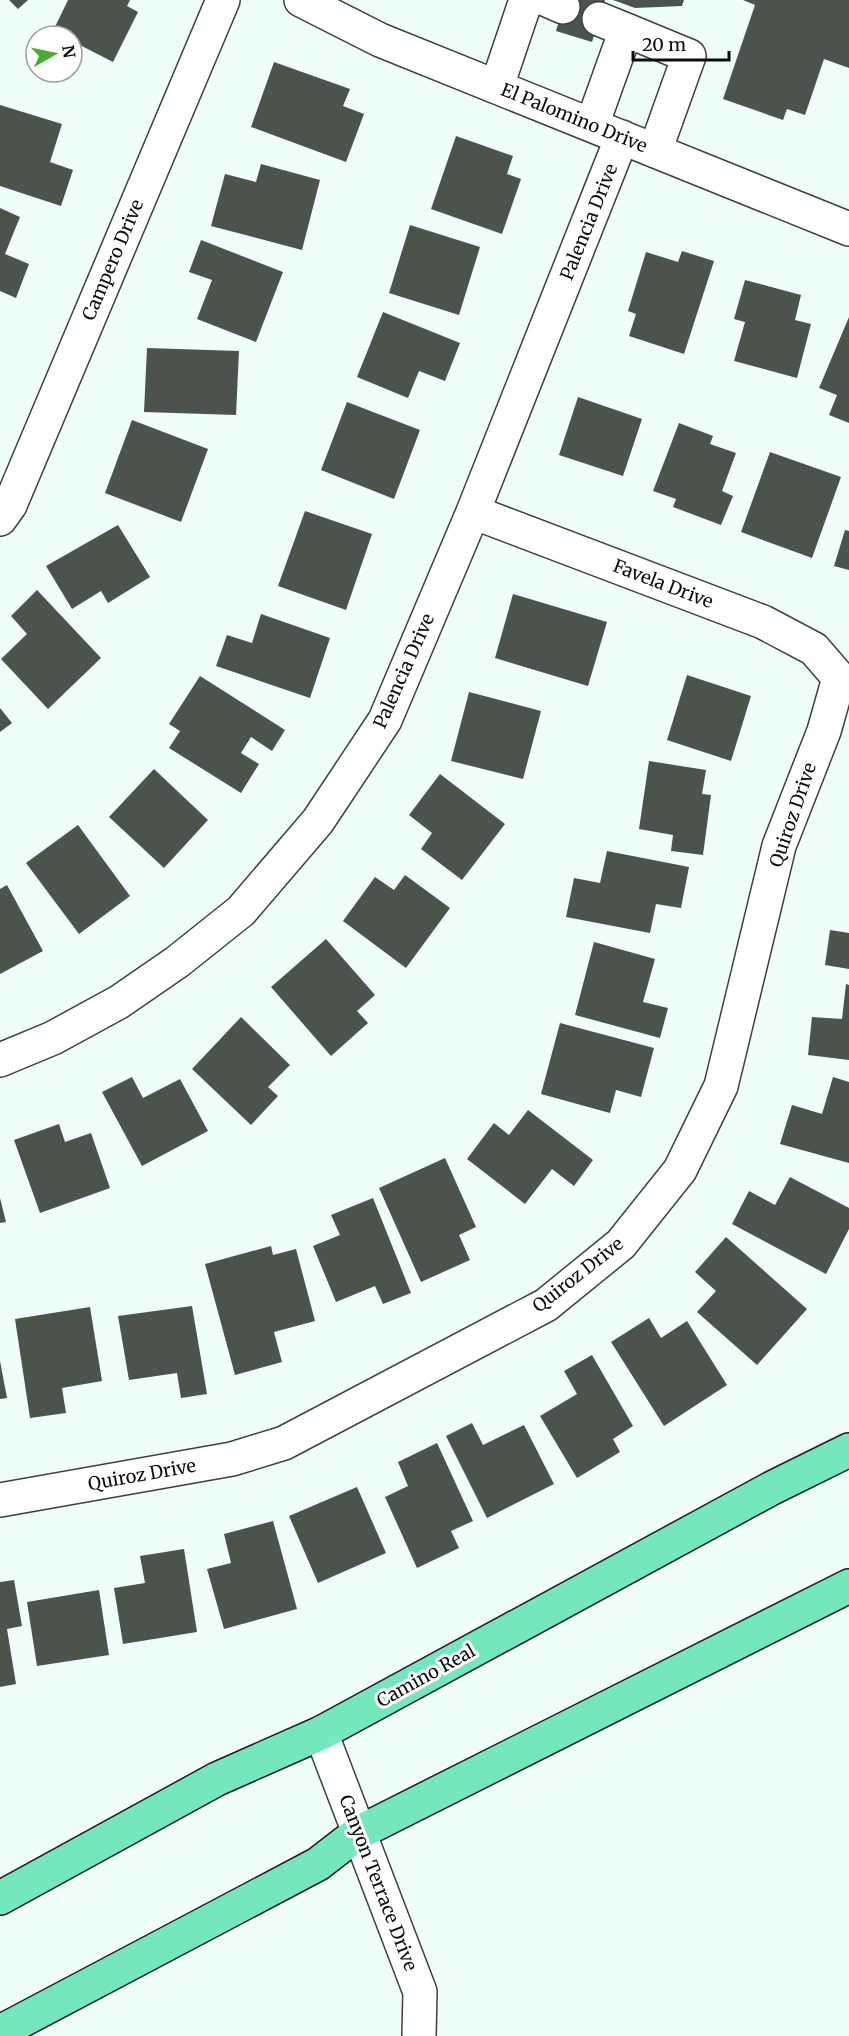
<svg xmlns="http://www.w3.org/2000/svg" width="849" height="2036" font-family="Merriweather,serif">
	<rect width="100%" height="100%" fill="#eefdf8"/>
	<path fill="#4a544d" d="M9,0h19l-10,9z
		M68,0h62l-3,6 11,6 -25,50 -41,-21v-5h-9l-10,-5z
		M565,0h40l-13,42 -36,-11z
		M613,0h71l-2,6 -47,2z
		M743,0h106v68l-25,-9 -19,56 -18,-6 -4,11 -60,-21 32,-94z
		M274,62l76,27 -7,17 21,8 -18,48 -95,-35z
		M0,105l62,19 -12,38 23,8 -12,36 -61,-20z
		M456,136l57,20 -6,18 14,5 -19,55 -71,-25z
		M261,164l59,16 -18,70 -91,-24 14,-52 31,8z
		M0,208l20,9 -15,37 24,10 -13,34 -16,-7z
		M410,225l70,22 -21,68 -70,-22z
		M201,240l82,32 -27,70 -59,-23 15,-39 -23,-8z
		M682,251l32,10 -30,93 -55,-18 7,-22 -8,-3 18,-59 32,10z
		M745,280l56,15 -6,25 16,4 -14,54 -63,-17 11,-39 -11,-3z
		M383,312l77,31 -15,38 -26,-10 -11,27 -51,-21z
		M849,317v106l-20,-8 8,-20 -18,-7z
		M147,348l92,3 -3,64 -92,-3z
		M578,397l64,22 -19,57 -64,-21z
		M347,402l73,28 -26,69 -73,-29z
		M132,420l76,29 -27,73 -76,-29z
		M679,423l34,13 -3,8 26,9 -14,38 11,5 -12,29 -48,-18 3,-8 -23,-8z
		M770,452l71,25 -29,81 -71,-26z
		M305,511l67,23 -26,76 -68,-24z
		M118,525l32,52 -42,26 -7,-12 -29,18 -26,-43z
		M845,530l4,1v39l-15,-4z
		M37,590l64,68 -53,51 -47,-50 26,-25 -16,-18z
		M513,594l94,28 -19,64 -93,-28z
		M261,614l69,24 -20,60 -94,-32 11,-31 25,8z
		M687,675l64,21 -20,65 -64,-21z
		M200,676l85,54 -13,21 -21,-14 -10,16 18,11 -18,29 -72,-45 11,-17 -11,-7z
		M469,692l72,19 -18,68 -72,-18z
		M0,708l12,15 -12,9z
		M649,761l57,9 -4,24 9,1 -8,60 -32,-4 2,-16 -34,-6z
		M154,769l54,51 -44,48 -55,-51z
		M440,774l65,50 -43,56 -41,-31 11,-16 -23,-18z
		M78,825l52,71 -51,38 -53,-71z
		M607,851l82,16 -8,41 -25,-4 -6,29 -84,-16 8,-39 26,5z
		M405,875l45,33 -44,60 -63,-47 32,-44 19,13z
		M7,885l36,66 -43,23v-85z
		M830,930l19,3v36l-24,-4z
		M326,939l49,56 -18,16 11,12 -37,33 -60,-69z
		M594,942l61,17 -12,43 25,6 -8,30 -85,-23z
		M846,984l3,1v75l-41,-5 4,-38 30,2z
		M241,1017l49,48 -22,22 10,9 -27,29 -59,-56z
		M560,1023l94,25 -13,49 -25,-7 -6,23 -69,-19z
		M132,1077l11,21 37,-19 28,52 -66,35 -40,-74z
		M833,1077l16,5v81l-69,-19 12,-39 30,9z
		M528,1110l65,50 -19,26 -22,-17 -27,35 -58,-45 27,-36 15,12z
		M59,1124l6,18 26,-9 19,55 -70,25 -26,-73z
		M445,1158l31,69 -17,8 11,25 -49,22 -42,-94z
		M790,1177l59,31v21l-23,45 -94,-50 17,-33 26,14z
		M0,1198l6,24 -6,1z
		M373,1198l38,95 -28,11 -8,-18 -39,16 -23,-56 27,-11 -9,-20z
		M726,1237l81,72 -50,56 -60,-53 19,-21 -21,-19z
		M271,1246l2,9 23,-6 19,72 -41,11 8,30 -47,13 -30,-111z
		M192,1306l15,88 -26,4 -4,-25 -48,7 -11,-64z
		M90,1307l12,74 -40,7 4,25 -36,5 -15,-99z
		M649,1318l12,20 26,-17 40,64 -63,41 -53,-84z
		M592,1355l41,71 -20,13 7,13 -43,26 -37,-62 37,-22 -13,-23z
		M0,1361l7,37 -7,1z
		M472,1423l11,22 41,-20 30,59 -67,34 -41,-82z
		M437,1443l36,78 -22,10 8,17 -42,20 -32,-71 23,-11 -10,-24z
		M357,1487l29,66 -68,30 -29,-67z
		M273,1521l24,88 -73,20 -17,-60 24,-6 -7,-29z
		M184,1549l13,83 -74,12 -9,-56 31,-5 -5,-27z
		M14,1580l8,46 -15,3 9,55 -16,3v-105z
		M99,1590l10,65 -72,11 -10,-64z"/>
	<g fill="none" stroke-linecap="round" stroke-linejoin="round">
		<g stroke="#3f3f3f" stroke-width="36">
			<path id="minor" d="M301,0l79,40 469,189
				M547,0l16,7
				M599,19l27,11
				M497,86l29,-86
				M592,125l34,-95 63,26 -34,95
				M0,519l10,-14 213,-505
				M0,1060l53,-22 66,-36 58,-40 64,-51 77,-90 67,-101 88,-208 149,-375
				M0,1500l232,-41 52,-16 262,-138 75,-61 59,-74 41,-84 58,-240 45,-115 15,-53 -25,-29 -51,-27 -290,-110
				M321,1733l99,259 -1,44"/>
		</g>
		<g stroke="#1d1d1d" stroke-width="36">
			<path id="major" d="M0,1898l217,-119 104,-46 451,-245 77,-38
				M0,2032l318,-168 40,-31 491,-247"/>
		</g>
		<use href="#minor" stroke="#fff" stroke-width="33"/>
		<use href="#major" stroke="#74e7bd" stroke-width="33"/>
	</g>
	<g text-anchor="middle" stroke-width="6" stroke-linejoin="round" paint-order="stroke">
		<g font-size="18" fill="#0c0c0c" stroke="#fff">
			<text transform="translate(574 118) rotate(22)" y="6">El Palomino Drive</text>
			<text transform="translate(589 222) rotate(-68)" y="6">Palencia Drive</text>
			<text transform="translate(113 260) rotate(-67)" y="6">Campero Drive</text>
			<text transform="translate(663 584) rotate(21)" y="6">Favela Drive</text>
			<text transform="translate(404 671) rotate(-66)" y="6">Palencia Drive</text>
			<text transform="translate(793 815) rotate(-71)" y="6">Quiroz Drive</text>
			<text transform="translate(578 1275) rotate(-38)" y="6">Quiroz Drive</text>
			<text transform="translate(142 1475) rotate(-10)" y="6">Quiroz Drive</text>
			<text transform="translate(426 1676) rotate(-29)" y="6">Camino Real</text>
			<text transform="translate(378 1883) rotate(69)" y="6">Canyon Terrace Drive</text>
		</g>
	</g>
	<g transform="translate(54 54) rotate(81)"><circle r="28" fill="#ffffff" stroke="#9e9e9e" stroke-width="1.5"/>
	<path d="M0-4.5L10 22L0 15L-10 22Z" fill="#4aaa36"/>
	<text y="-9" font-size="16" font-weight="bold" text-anchor="middle" fill="#0c0c0c">N</text>
	</g>
	<path d="M633 51v9h96v-9" fill="none" stroke="#0c0c0c" stroke-width="3"/>
	<text x="642" y="51" font-size="18" fill="#0c0c0c" stroke="#ffffff" stroke-width="4.5" paint-order="stroke">20 m</text>
</svg>
